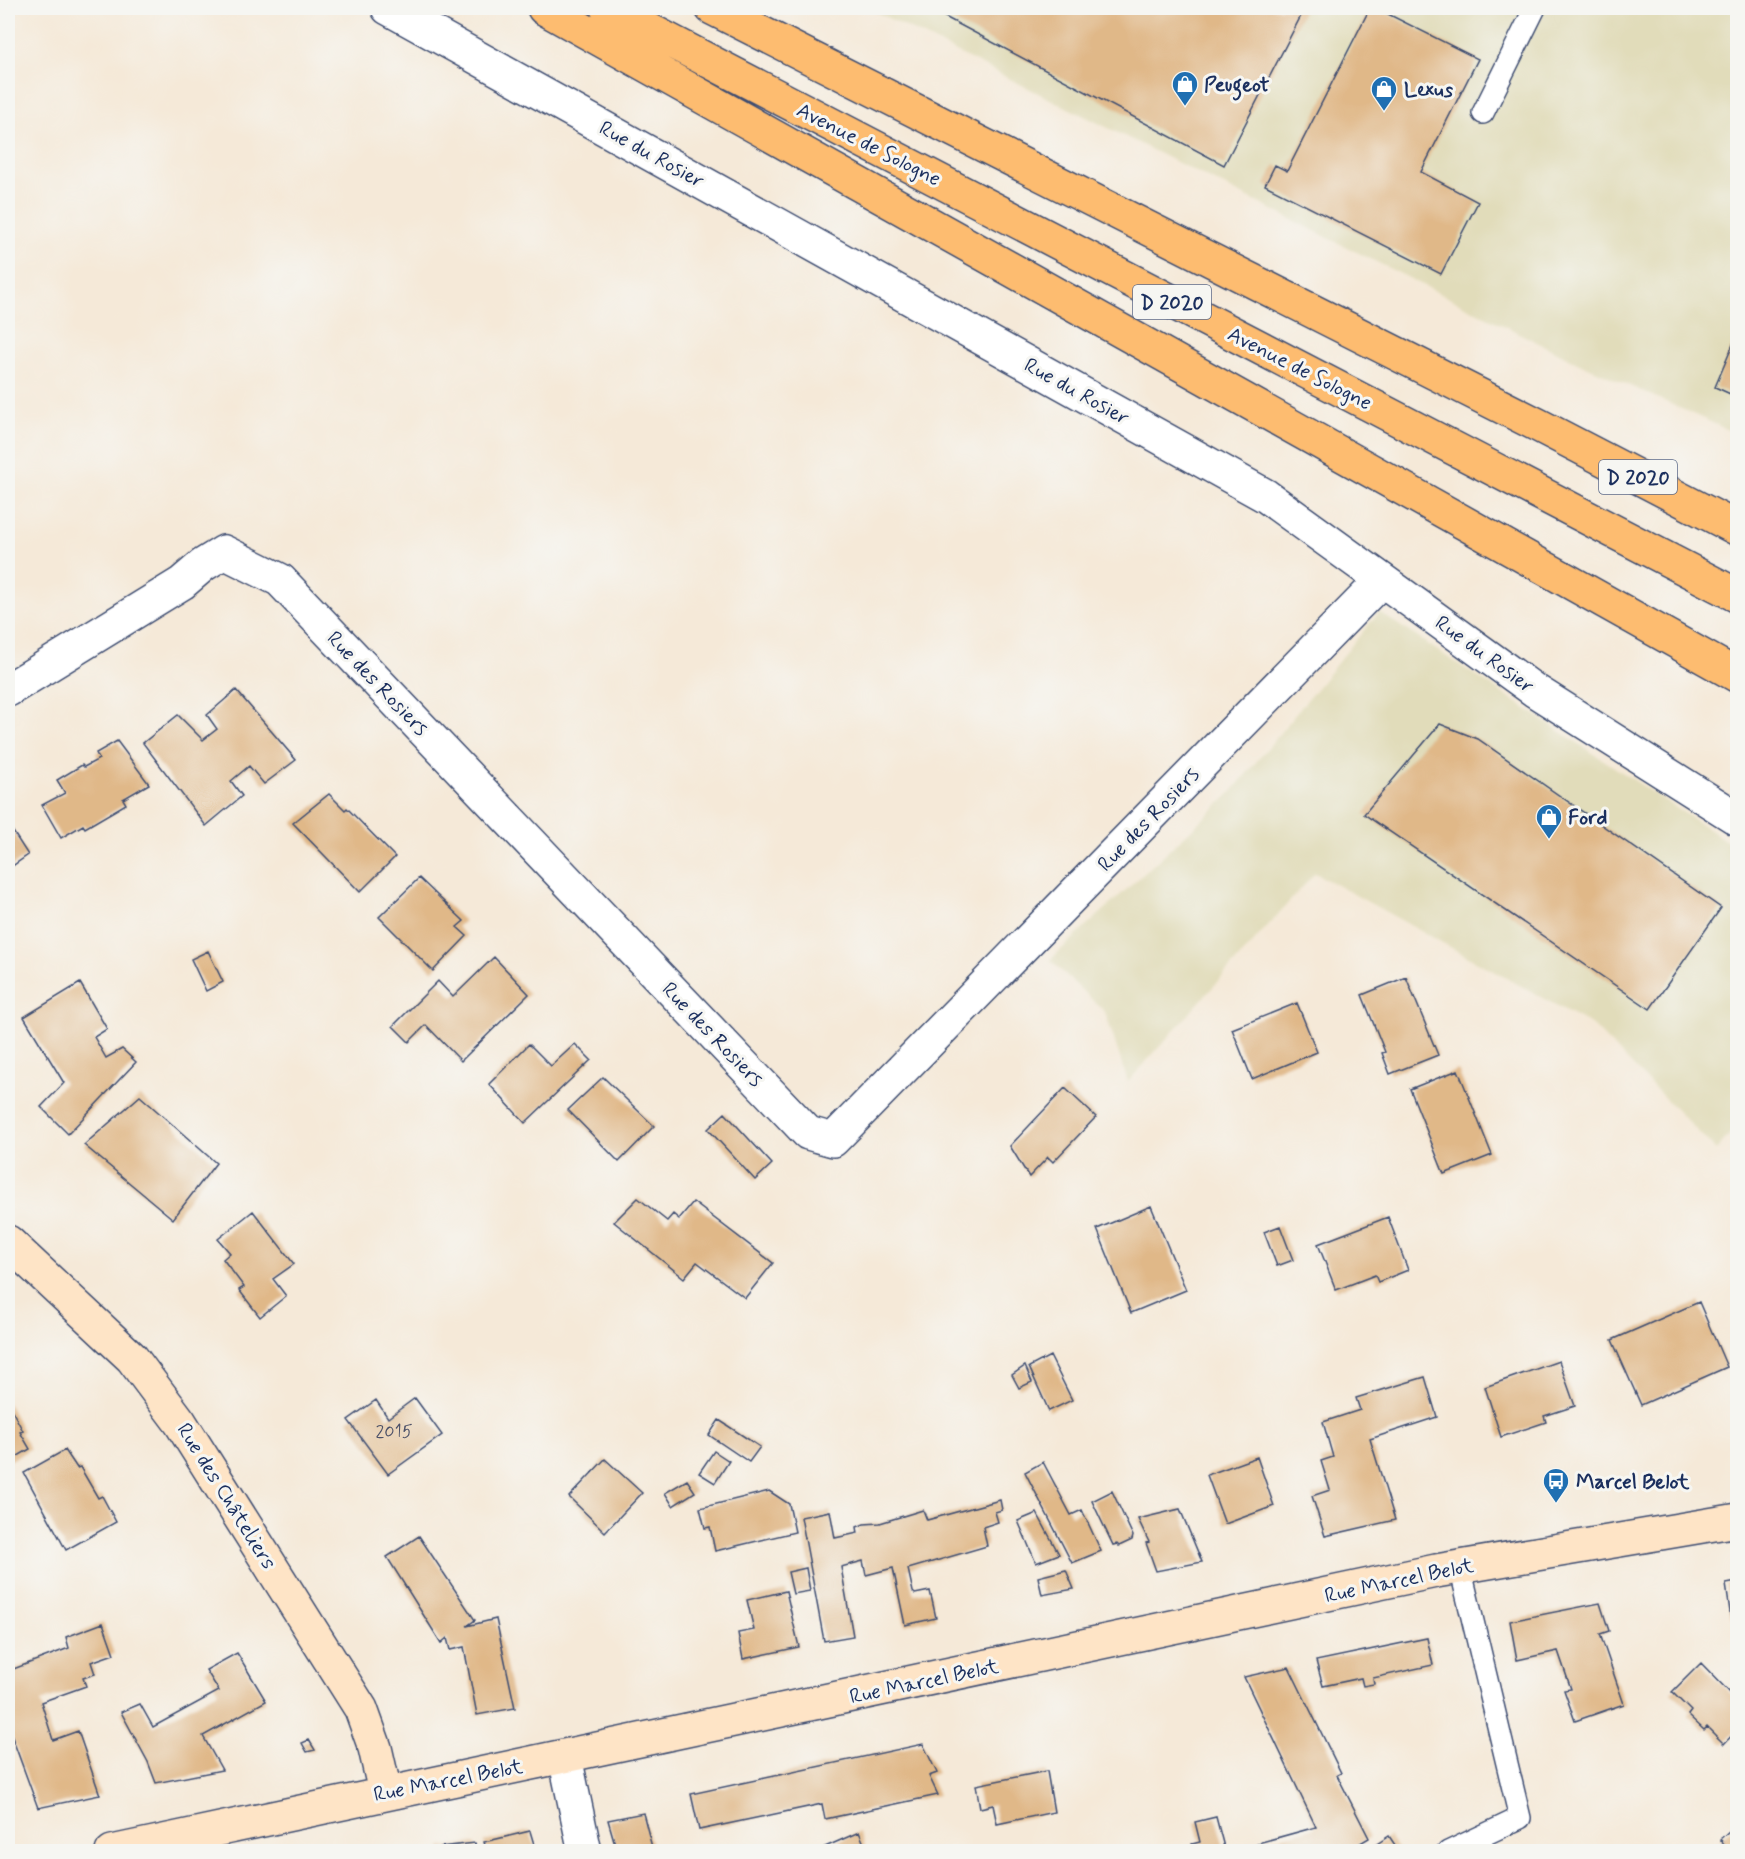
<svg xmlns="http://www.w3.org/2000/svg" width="1745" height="1859" font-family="Mynerve,sans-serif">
	<rect width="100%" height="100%" fill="#f6f6f2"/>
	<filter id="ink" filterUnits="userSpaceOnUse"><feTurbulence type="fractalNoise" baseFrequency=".0167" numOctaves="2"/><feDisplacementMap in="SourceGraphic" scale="12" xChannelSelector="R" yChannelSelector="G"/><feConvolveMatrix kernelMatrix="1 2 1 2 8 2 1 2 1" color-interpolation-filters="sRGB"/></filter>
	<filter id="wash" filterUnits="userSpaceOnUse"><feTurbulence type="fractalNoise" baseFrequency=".008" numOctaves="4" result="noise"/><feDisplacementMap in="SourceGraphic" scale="24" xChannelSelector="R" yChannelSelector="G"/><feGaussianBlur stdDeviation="1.35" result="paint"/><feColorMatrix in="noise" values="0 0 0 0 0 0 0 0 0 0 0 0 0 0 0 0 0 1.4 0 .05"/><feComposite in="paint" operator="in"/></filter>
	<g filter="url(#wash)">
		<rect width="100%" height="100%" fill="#f5e9d8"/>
		<path fill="#e1dcba" d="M868,8h869v426l-160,-72z
			M1379,612l358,236v278l-21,24 -124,-125 -277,-152 -187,209 -23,-70 -55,-52 180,-166z"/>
		<g id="blocks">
			<path fill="#e0b888" d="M928,8h377l-81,157z
				M1370,8h6l102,51 -57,113 57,30 -37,72 -176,-89 10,-20 12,6z
				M1737,335v62l-22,-10z
				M236,690l60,70 -32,24 -15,-18 -18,15 11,15 -36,30 -63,-83 35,-28 25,25 14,-11 -10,-14z
				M1440,724l38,15 243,169 -71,101 -286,-195z
				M117,741l32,43 -26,15 3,5 -41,24 -2,-3 -22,13 -19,-33 23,-12 -8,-13 25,-15 2,2 15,-8 -3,-6z
				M329,794l16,16 2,-2 48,49 -35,35 -67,-69z
				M8,824l20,31 -20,14z
				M419,878l45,43 -7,6 10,9 -34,35 -54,-54z
				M208,951l15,31 -17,9 -15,-32z
				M494,957l35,37 -68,67 -35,-36 -17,17 -16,-16 45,-45 15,16z
				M1406,977l32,78 -48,19 -8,-21 3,-1 -23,-57z
				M80,983l27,46 -13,8 12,21 16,-9 14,13 -68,72 -27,-27 23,-24 -40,-66z
				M1297,1003l20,49 -65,27 -20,-50z
				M529,1044l22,22 24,-22 16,16 -66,63 -36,-39z
				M1458,1070l34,85 -48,19 -34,-85z
				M603,1077l51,49 -35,36 -51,-52z
				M1065,1088l31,29 -43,45 -5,-5 -19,20 -19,-31z
				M140,1096l76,67 -43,56 -89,-74z
				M725,1113l47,51 -17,16 -47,-51z
				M638,1198l29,23 6,-7 6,5 14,-17 80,61 -28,35 -48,-36 -13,16 -70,-56z
				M1151,1206l35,84 -55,23 -34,-84z
				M253,1211l41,53 -21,15 13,17 -26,21 -21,-27 5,-3 -21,-28 7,-6 -12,-14z
				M1388,1217l20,53 -30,12 -3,-7 -39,15 -18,-46z
				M1280,1226l13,34 -16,6 -13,-34z
				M1699,1302l28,65 -86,38 -29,-65z
				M1050,1356l22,44 -23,11 -20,-44z
				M1559,1361l16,45 -31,10 2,6 -45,15 -16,-50z
				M1025,1366l7,16 -13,6 -7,-13z
				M1425,1377l12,40 -67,22 25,81 -70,16 -13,-40 18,-6 -9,-29 12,-4 -10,-35 37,-12 -4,-12z
				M415,1398l27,37 -54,39 -40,-54 28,-20 12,18z
				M8,1403l15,28 -3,1 10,17 -22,13z
				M719,1420l41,27 -11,15 -40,-27z
				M65,1450l12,18 3,-1 18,31 4,-2 14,26 -50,28 -42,-77z
				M714,1451l15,10 -14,22 -16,-10z
				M1257,1457l17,49 -49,18 -18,-49z
				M605,1459l37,34 -37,39 -36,-35z
				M1043,1462l28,53 11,-5 19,41 -29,12 -47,-91z
				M687,1480l8,12 -22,14 -8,-13z
				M769,1491l20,13 6,28 -80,19 -5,-24 -5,1 -5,-20z
				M1112,1491l21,45 -1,4 -13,6 -2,-2 -4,1 -21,-44z
				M1000,1500l2,10 -7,2 3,10 -15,5 4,19 -79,23 5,23 2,2 15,-3 6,27 -31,7 -12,-57 -27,7 -3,-14 -22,6 12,69 -29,5 -23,-124 29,-6 5,27 23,-5 -1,-6 7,-3 16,-1 43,-13 4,10z
				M1180,1509l22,53 -46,9 -10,-28 3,-1 -11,-23z
				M1037,1513l22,41 -23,9 -18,-42z
				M419,1536l56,84 -8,6 29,-7 19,89 -38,7 -13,-68 -14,3 -3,-12 -6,5 -54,-86z
				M806,1568l4,23 -17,3 -5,-22z
				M1066,1570l8,19 -32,6 -4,-18z
				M1737,1582v36l-6,1 -5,-35z
				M786,1591l13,56 -56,12 -5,-26 16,-3 -7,-30z
				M1600,1603l9,28 -9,3 24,70 -49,17 -11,-31 7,-1 -13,-38 -41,9 -7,-39z
				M103,1623l11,31 -23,8 4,12 -12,4 3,8 -45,16 12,38 25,-9 22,64 -62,13 -30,-82v-55l61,-23 -3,-11z
				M1427,1638l6,27 -60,13 1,6 -11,2 -2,-8 -38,8 -7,-25z
				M237,1653l29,48 -63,35 19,34 -66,13 -8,-21 -27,-50 19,-8 13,23 66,-36 -13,-21z
				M1701,1663l36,37v30l-13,14 -17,-17 -3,3 -16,-15 3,-4 -19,-19z
				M1289,1667l52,106 -4,2 32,63 -22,13h-118l87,-24 -72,-150z
				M309,1740l6,10 -8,2 -5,-9z
				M923,1744l14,29 -8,3 9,19 -113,24 -3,-15 -123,26 -8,-36z
				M1047,1771l7,41 -57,12 -4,-19 -13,3 -4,-23z
				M643,1813l10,38h-36l-9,-31z
				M1216,1817l9,34h-31l-2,-7 8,-2 -5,-20z
				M1737,1824v27h-7l-10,-12z
				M530,1831l6,20h-49l-3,-9z
				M859,1832l8,19h-51z
				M1389,1836l10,15h-26l-2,-3z
				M475,1843l2,8h-35l-1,-4z"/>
		</g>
	</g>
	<g filter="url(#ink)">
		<use href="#blocks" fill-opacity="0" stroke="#3c4b70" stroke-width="1.5"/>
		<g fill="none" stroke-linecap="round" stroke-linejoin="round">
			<g stroke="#3c4b70" stroke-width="24">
				<path id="lane" d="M1483,113l52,-105
					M1448,1852l72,-34 -60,-251"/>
			</g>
			<g stroke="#3c4b70" stroke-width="36">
				<path id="street" d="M388,8l878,488 268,194 204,129
					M8,690l174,-107 21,-18 21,-13 56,28 528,553 25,7 549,-560
					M565,1757l20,95"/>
			</g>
			<g stroke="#3c4b70" stroke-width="36">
				<path id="secondary" d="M8,1242l124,116 48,64 181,287 14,39 10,44
					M112,1852l1324,-281 302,-51"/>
			</g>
			<g stroke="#3c4b70" stroke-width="36">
				<path id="primary" d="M544,8l1194,668
					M607,8l1131,588
					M712,8l826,417 200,104"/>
			</g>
			<use href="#lane" stroke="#fff" stroke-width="21"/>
			<use href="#street" stroke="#fff" stroke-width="33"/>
			<use href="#secondary" stroke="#fee4c6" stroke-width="33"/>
			<use href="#primary" stroke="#fdbc70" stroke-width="33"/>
		</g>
	</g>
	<defs>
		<g id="shop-pin" transform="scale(1.35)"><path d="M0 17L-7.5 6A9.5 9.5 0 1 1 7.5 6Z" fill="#1f6fb2" stroke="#f6f6f2"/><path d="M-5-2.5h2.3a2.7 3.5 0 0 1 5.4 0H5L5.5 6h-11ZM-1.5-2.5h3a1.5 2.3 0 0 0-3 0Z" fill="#fff"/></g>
		<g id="bus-pin" transform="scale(1.35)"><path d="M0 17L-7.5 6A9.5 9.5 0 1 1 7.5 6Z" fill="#1f6fb2" stroke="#f6f6f2"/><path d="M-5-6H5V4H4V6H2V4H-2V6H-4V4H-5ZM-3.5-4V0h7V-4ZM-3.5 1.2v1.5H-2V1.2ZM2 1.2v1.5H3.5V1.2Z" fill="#fff"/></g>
	</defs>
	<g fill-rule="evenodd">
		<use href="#shop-pin" x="1185" y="84"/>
		<use href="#shop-pin" x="1384" y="89"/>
		<use href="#shop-pin" x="1549" y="817"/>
		<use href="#bus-pin" x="1556" y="1481"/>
	</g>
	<g text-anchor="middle" stroke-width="6" stroke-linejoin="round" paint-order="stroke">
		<g font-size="18" fill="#4c5168">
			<text x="394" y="1437">2015</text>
		</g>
		<g fill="#f6f6f2" stroke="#5d6b8a" stroke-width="1.5">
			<rect x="1133" y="285" width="78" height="34" rx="4.5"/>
			<rect x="1599" y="460" width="78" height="34" rx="4.5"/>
		</g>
		<g font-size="20" font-weight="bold" fill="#1b2f5e">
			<text x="1172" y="309">D 2020</text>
			<text x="1638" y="484">D 2020</text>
		</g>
		<g font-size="21" font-weight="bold" fill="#1b2f5e" stroke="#f6f6f2" text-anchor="start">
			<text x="1204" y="91">Peugeot</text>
			<text x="1404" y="96">Lexus</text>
			<text x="1568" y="824">Ford</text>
			<text x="1576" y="1488">Marcel Belot</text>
		</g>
		<g font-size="21" fill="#1b2f5e" stroke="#f6f6f2">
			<text transform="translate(869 144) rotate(27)" y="7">Avenue de Sologne</text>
			<text transform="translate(652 154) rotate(29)" y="7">Rue du Rosier</text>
			<text transform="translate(1300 368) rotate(27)" y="7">Avenue de Sologne</text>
			<text transform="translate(1077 391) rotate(29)" y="7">Rue du Rosier</text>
			<text transform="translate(1485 654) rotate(36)" y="7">Rue du Rosier</text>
			<text transform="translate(378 683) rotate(46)" y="7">Rue des Rosiers</text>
			<text transform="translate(1148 819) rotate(-46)" y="7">Rue des Rosiers</text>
			<text transform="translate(713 1034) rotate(46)" y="7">Rue des Rosiers</text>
			<text transform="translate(227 1496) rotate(58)" y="7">Rue des Châteliers</text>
			<text transform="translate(1399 1580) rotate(-12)" y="7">Rue Marcel Belot</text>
			<text transform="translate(924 1681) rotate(-12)" y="7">Rue Marcel Belot</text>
			<text transform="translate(448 1780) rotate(-11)" y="7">Rue Marcel Belot</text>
		</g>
	</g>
	<rect width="1745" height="1859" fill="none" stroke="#f6f6f2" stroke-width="30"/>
</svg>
